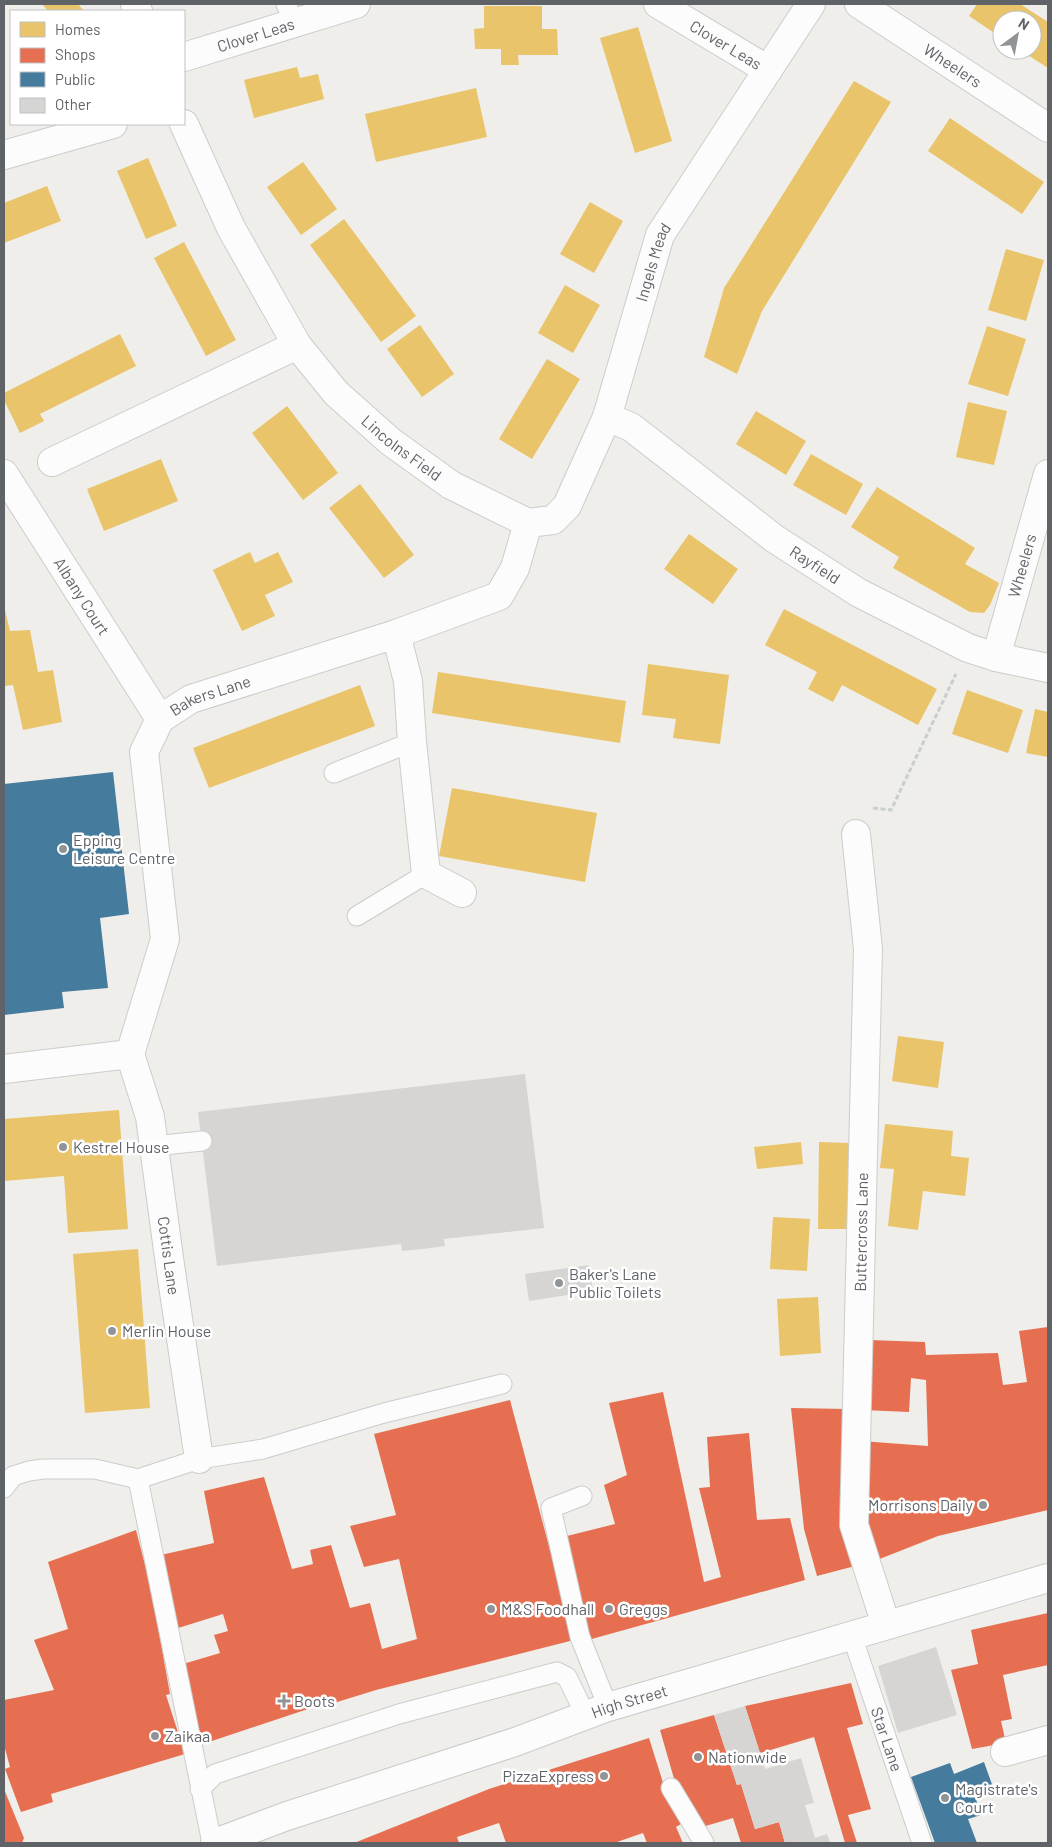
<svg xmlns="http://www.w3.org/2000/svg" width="1052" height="1847" font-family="Barlow,sans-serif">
	<rect width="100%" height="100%" fill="#efeeea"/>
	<path fill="#e9c46a" d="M42,4h36l6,7h-36z
		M977,4h43l28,18v46l-28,-18h12v-30h-30v18l-33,-22z
		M484,6h58v23h15l1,26h-40l1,10h-18v-16h-26l-1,-20 10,-1z
		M638,27l34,114 -37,12 -35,-115z
		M297,67l3,11 18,-4 6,25 -70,19 -10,-38z
		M854,81l37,21 -129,209 -25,63 -33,-17 20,-69z
		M476,88l11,49 -111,25 -11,-48z
		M950,118l94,64 -22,32 -94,-63z
		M148,158l29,68 -31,13 -29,-68z
		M303,162l34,47 -36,26 -34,-48z
		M47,186l14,35 -57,22v-40z
		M590,202l33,19 -29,52 -34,-19z
		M344,219l72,97 -35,26 -71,-97z
		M184,242l52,98 -30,16 -52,-98z
		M1006,249l38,11 -18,61 -38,-11z
		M565,285l35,20 -27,48 -35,-20z
		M420,325l34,49 -32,23 -35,-48z
		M987,326l39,13 -18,57 -40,-12z
		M120,334l16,32 -96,48 4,7 -24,12 -16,-33v-7z
		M547,359l33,20 -48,80 -33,-20z
		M968,402l39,9 -13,54 -38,-8z
		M287,406l51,67 -35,27 -51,-67z
		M756,411l50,30 -20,34 -50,-31z
		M811,454l52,30 -17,31 -53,-30z
		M161,459l17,42 -74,30 -17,-42z
		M360,484l54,71 -30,23 -55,-70z
		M877,487l98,61 -10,16 34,19 -9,22 -6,8 -14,-1 -77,-44 6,-11 -48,-30z
		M689,534l49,35 -25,35 -49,-35z
		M250,552l5,11 23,-11 15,30 -28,13 10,21 -33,15 -29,-61z
		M4,606l6,25 20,-1 8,42 15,-2 9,52 -39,8 -10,-45 -9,1z
		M784,609l153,80 -19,36 -76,-40 -9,17 -25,-13 9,-17 -52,-27z
		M648,664l81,11 -9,69 -47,-6 3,-19 -34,-4z
		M438,672l188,29 -6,42 -188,-30z
		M360,685l15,41 -166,62 -16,-40z
		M967,690l56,20 -15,43 -56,-19z
		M1035,709l13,3v45l-22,-4z
		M452,788l145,25 -12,69 -146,-26z
		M898,1036l46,6 -6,46 -46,-7z
		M119,1110l9,119 -60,4 -4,-57 -60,5v-62z
		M885,1124l68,7 -2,25 18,2 -4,38 -42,-5 -5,39 -30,-4 6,-57 -14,-1z
		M801,1142l2,22 -46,5 -3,-22z
		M819,1142l31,1 -2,86h-30z
		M773,1217l37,2 -3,52 -37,-2z
		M138,1249l12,159 -65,5 -12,-159z
		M818,1297l3,56 -41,3 -3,-57z"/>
	<path fill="#e76f51" d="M1048,1327v183l-110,26 -66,26 -11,-39v-82l67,5 -2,-66 -15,-2 -2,34 -46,-2 6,-70 56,2 1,13 72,-2 5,32 24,-3 -8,-51z
		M663,1392l41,190 17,-5 -22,-89 11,-1 -3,-50 42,-4 8,87 33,-2 15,62 -217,60 -18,-68 -3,-36 48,-12 -11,-39 23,-10 -18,-72z
		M510,1400l64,240 -198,50 -42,13 -2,-2 -132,44 -17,-81 37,-11 -6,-18 14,-4 -5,-17 -48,15 -14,-74 53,-12 -10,-52 60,-14 28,92 21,-5 -3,-14 21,-5 19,63 20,-5 12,46 35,-10 -18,-80 -35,8 -14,-41 46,-11 -22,-81z
		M791,1408l56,1 8,157 -38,10 -13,-47z
		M136,1530l15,58 19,106 -4,1 19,59 -134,40 2,8 -32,10 -16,-43 5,-2 -6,-22v-45l50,-10 -20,-50 34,-11 -20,-67z
		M1048,1613v52l-45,10 9,44 -11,2 5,22 -34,6 -21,-79 27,-6 -7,-34z
		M851,1683l12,41 -16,4 24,81 -23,6 9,28h-12l-31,-106 -54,16 -15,-47z
		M714,1715l23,70 4,-1 14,45 24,-7 6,21h-44l-8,-25 -31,9 -27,-45 -15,-52z
		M649,1738l16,51 16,35 -5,3 7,16h-36l-4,-10 -26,9v1h-111l-7,-20 -42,14 2,6h-105l135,-54z
		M4,1789l20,49 -2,5h-18z"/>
	<path fill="#457b9d" d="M113,772l16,142 -29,4 8,70 -46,4 2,16 -60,7v-231z
		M984,1762l10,28 -19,6 6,19 -13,4 9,24h-42l-24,-66 39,-14 4,11z"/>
	<path fill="#d6d5d3" d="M525,1074l19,154 -100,11 1,7 -22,3 -21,2 -1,-7 -184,22 -19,-154z
		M589,1265l4,26 -64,10 -4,-27z
		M936,1647l21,68 -59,18 -20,-67z
		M745,1706l20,63 36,-11 13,45 -9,2 10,33 12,-4 3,9h-45l-6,-21 -24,7 -14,-45 -4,1 -23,-70z"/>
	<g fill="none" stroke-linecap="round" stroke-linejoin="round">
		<g stroke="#cbcccc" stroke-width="21">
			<g id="lane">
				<path d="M286,4l8,19"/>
				<path d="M334,773l78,-31"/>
				<path d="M357,916l69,-42"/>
				<path d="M154,1146l48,-5"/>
				<path d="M4,1488l9,-12 16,-5 14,-2h52l43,10"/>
				<path d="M582,1496l-31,12 29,129 28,70"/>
				<path id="s1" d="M852,1636l70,207"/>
				<path d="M671,1788l33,55"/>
				<path d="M200,1789l15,-15 184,-60 158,-42 10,5 19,39"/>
				<path d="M212,1843l-74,-364 61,-20 64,-10 121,-36 118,-29"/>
			</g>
		</g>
		<g stroke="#cbcccc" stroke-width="30">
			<g id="street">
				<path d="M135,4l3,7"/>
				<path id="s2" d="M658,4l110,66"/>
				<path id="s3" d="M859,4l189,124"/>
				<path id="s4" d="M184,57l172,-53"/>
				<path id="s5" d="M184,124l47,104 66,117 39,48 55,49 60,43 77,38"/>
				<path d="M4,155l109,-31"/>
				<path id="s6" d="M607,417l24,10 144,112 84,54 109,55 28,9 52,11"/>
				<path d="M52,462l245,-117"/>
				<path id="s7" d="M4,474l156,245"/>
				<path id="s8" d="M528,523l25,-3 14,-14 40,-89 53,-182 151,-231"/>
				<path d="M396,634l12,47 4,61 14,132 36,19"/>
				<path id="s9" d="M996,657l52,-183"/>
				<path d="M856,834l12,115 -14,576 32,100"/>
				<path id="s10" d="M130,1054l20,63 20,148 29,194"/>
				<path id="s11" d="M4,1069l126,-15 35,-115 -21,-187 16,-33 31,-20 205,-65 103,-38 16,-28 13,-45"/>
				<path d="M1005,1752l43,-12"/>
			</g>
		</g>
		<g stroke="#cacacb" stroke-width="30">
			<g id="secondary">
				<path id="s12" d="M215,1843l72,-27 228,-74 93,-35 440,-129"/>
			</g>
		</g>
		<path stroke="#cacfcc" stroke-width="3" stroke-dasharray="5 2.5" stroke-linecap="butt" d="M873,808l18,2 65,-136"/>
		<use href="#lane" stroke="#fdfcfc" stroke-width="19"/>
		<use href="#street" stroke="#fdfcfc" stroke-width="28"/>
		<use href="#secondary" stroke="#fdfcfc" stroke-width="28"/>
	</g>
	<g fill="#919496" stroke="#fff" stroke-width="2">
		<circle cx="63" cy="849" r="5"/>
		<circle cx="63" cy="1147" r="5"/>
		<circle cx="559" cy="1283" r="5"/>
		<circle cx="112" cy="1331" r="5"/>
		<circle cx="983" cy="1505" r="5"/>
		<circle cx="491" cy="1609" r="5"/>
		<circle cx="609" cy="1609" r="5"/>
		<path d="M281.5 1693.5h5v5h5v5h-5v5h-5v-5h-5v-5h5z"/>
		<circle cx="155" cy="1736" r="5"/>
		<circle cx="698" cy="1757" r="5"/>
		<circle cx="604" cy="1776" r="5"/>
		<circle cx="945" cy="1798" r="5"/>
	</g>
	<g text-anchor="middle" stroke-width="5" stroke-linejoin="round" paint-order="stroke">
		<g font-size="16" fill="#5f6368" stroke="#fff">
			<text dy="6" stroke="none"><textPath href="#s4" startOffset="75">Clover Leas</textPath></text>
			<text dy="6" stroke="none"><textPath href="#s2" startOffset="79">Clover Leas</textPath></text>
			<text dy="6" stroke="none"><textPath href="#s3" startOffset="112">Wheelers</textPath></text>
			<text dy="6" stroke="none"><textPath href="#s8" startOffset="304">Ingels Mead</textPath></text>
			<text dy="6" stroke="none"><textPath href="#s5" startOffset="396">Lincolns Field</textPath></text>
			<text dy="6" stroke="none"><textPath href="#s6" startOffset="256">Rayfield</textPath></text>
			<text dy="6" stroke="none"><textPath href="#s9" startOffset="95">Wheelers</textPath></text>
			<text dy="6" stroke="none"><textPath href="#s7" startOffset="145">Albany Court</textPath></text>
			<text dy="6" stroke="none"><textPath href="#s11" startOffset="528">Bakers Lane</textPath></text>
			<text transform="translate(861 1232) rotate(-89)" y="6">Buttercross Lane</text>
			<text dy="6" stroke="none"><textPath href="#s10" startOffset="206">Cottis Lane</textPath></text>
			<text dy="6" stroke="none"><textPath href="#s12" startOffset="438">High Street</textPath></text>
			<text dy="6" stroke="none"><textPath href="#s1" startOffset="109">Star Lane</textPath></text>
		</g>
		<g font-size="16" fill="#5f6368" stroke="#fff" text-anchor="start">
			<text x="73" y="846">Epping<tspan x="73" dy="18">Leisure Centre</tspan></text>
			<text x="73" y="1153">Kestrel House</text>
			<text x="569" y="1280">Baker's Lane<tspan x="569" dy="18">Public Toilets</tspan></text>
			<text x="122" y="1337">Merlin House</text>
			<text x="973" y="1511" text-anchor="end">Morrisons Daily</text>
			<text x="501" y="1615">M&amp;S Foodhall</text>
			<text x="619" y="1615">Greggs</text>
			<text x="294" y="1707">Boots</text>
			<text x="165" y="1742">Zaikaa</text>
			<text x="708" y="1763">Nationwide</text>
			<text x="594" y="1782" text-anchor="end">PizzaExpress</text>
			<text x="955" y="1795">Magistrate's<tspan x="955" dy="18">Court</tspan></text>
		</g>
	</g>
	<rect width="1052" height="1847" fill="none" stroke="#5f6368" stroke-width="10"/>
	<rect x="10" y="10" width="175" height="115" fill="#ffffff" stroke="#bfc1c3"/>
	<rect x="20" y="22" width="25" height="15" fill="#e9c46a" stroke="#bfc1c3"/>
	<text x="55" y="35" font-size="15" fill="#5f6368">Homes</text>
	<rect x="20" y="48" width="25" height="15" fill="#e76f51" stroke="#bfc1c3"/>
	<text x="55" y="60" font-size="15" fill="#5f6368">Shops</text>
	<rect x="20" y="72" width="25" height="15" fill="#457b9d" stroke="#bfc1c3"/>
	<text x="55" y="85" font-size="15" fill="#5f6368">Public</text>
	<rect x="20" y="98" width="25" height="15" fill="#d6d5d3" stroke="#bfc1c3"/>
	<text x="55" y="110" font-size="15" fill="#5f6368">Other</text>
	<g transform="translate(1017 35) rotate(32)"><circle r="24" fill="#ffffff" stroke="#bfc1c3"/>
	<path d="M0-4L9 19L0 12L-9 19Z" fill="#919496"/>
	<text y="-8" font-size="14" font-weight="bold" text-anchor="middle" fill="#5f6368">N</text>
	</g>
</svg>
